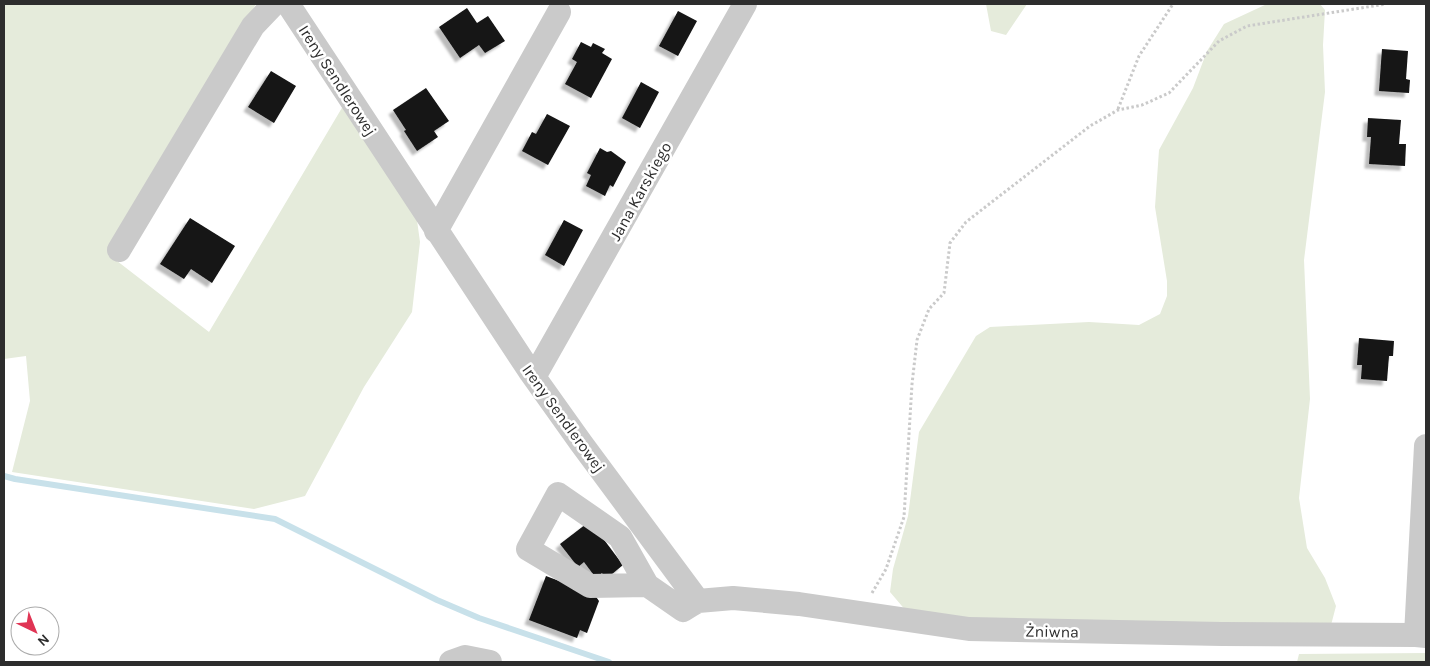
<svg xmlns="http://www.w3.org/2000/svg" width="1430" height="666" font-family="Karla,sans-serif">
	<defs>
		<filter id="shadow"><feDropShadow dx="-4.5" dy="4.5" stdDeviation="1" flood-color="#0004"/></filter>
	</defs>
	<rect width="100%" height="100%" fill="#fff"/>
	<path fill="#e5ebdb" d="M4,4h252l-148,250 101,78 137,-231 66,83 8,58 -8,70 -48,75 -59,109 -51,13 -242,-37 18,-71 -4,-45 -22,3z
		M986,4h41l-21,31 -15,-4z
		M1267,4h53l5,6 -2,35 2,47 -21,168 6,139 -11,99 8,50 18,30 11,28 -6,23 -361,-9 -62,-8 -17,-20 3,-23 15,-53 11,-84 57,-96 14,-9 99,-5 50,3 21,-11 7,-18v-15l-12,-74 4,-57 34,-62 14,-37 17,-27z
		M1426,653v9h-129l2,-8z"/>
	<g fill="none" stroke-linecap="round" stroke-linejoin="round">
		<path stroke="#c8e1ea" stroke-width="6" d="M4,476l11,3 260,40 162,81 42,18 130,44"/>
	</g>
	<path fill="#141414" filter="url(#shadow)" d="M467,8l10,15 11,-7 17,25 -20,12 -6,-8 -19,13 -21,-31z
		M678,11l19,10 -19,35 -19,-10z
		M581,42l10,5 2,-4 12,6 -3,4 10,6 -21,39 -26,-14 12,-22 -5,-3z
		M1382,49l26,2 -2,28 4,1 -1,13 -30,-2z
		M271,71l25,15 -22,37 -26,-16z
		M641,82l18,10 -19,36 -18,-10z
		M426,88l23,33 -15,10 4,6 -21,14 -13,-20 2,-1 -13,-20z
		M547,114l23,12 -22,39 -26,-14 10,-19 4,2z
		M1368,118l33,2 -2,24h7l-1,22 -36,-2 2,-27h-4z
		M600,148l7,4 4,-1 15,11 -13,25 -3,-2 -5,11 -19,-10 5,-11 -4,-2z
		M190,218l45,28 -23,37 -21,-14 -7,10 -24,-15z
		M564,220l19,10 -19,36 -19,-11z
		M1359,338l35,3 -1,15h-4l-2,25 -26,-2 1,-14h-5z
		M590,521l33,44 -17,14 -4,-6 -6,5 -12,-16 -6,5 -18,-23z
		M546,576l48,18 5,7 -12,32 -7,-3 -3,8 -48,-18z"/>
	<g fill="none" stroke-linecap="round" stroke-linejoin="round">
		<path stroke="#cacaca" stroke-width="3" stroke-dasharray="2.5 2.5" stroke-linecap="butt" d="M1118,109l21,-53 34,-52
			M872,593l14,-24 18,-52 8,-133 5,-44 12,-31 15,-16 6,-50 16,-21 124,-96 28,-16 24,-5 27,-12 50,-52 28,-15 139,-22"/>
		<path stroke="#cacaca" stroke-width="24" d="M288,4l241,366 52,73 117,158
			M436,231l123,-219
			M119,250l134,-224 21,-22
			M534,377l211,-373
			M647,585l-57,1 -62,-37 30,-55 62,43 27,48 36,25 8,-5 7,-4 35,-3 66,6 170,25 253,5 194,1 10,1
			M1416,635l10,-189
			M451,662l14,-5 25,5"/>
	</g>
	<g text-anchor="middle" stroke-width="5" stroke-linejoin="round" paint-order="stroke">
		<g font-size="16" fill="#2d2d2d" stroke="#fff">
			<text transform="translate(338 80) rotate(57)" y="6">Ireny Sendlerowej</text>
			<text transform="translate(640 191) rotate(-61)" y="6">Jana Karskiego</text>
			<text transform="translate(564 418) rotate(54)" y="6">Ireny Sendlerowej</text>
			<text transform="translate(1052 631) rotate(1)" y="6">Żniwna</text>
		</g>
	</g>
	<rect width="1430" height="666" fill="none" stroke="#2d2d2d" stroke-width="10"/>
	<g transform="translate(35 631) rotate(137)"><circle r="24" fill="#ffffff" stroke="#ababab"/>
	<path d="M0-4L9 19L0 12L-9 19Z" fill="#e03454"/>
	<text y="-8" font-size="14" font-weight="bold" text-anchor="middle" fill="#2d2d2d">N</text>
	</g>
</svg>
